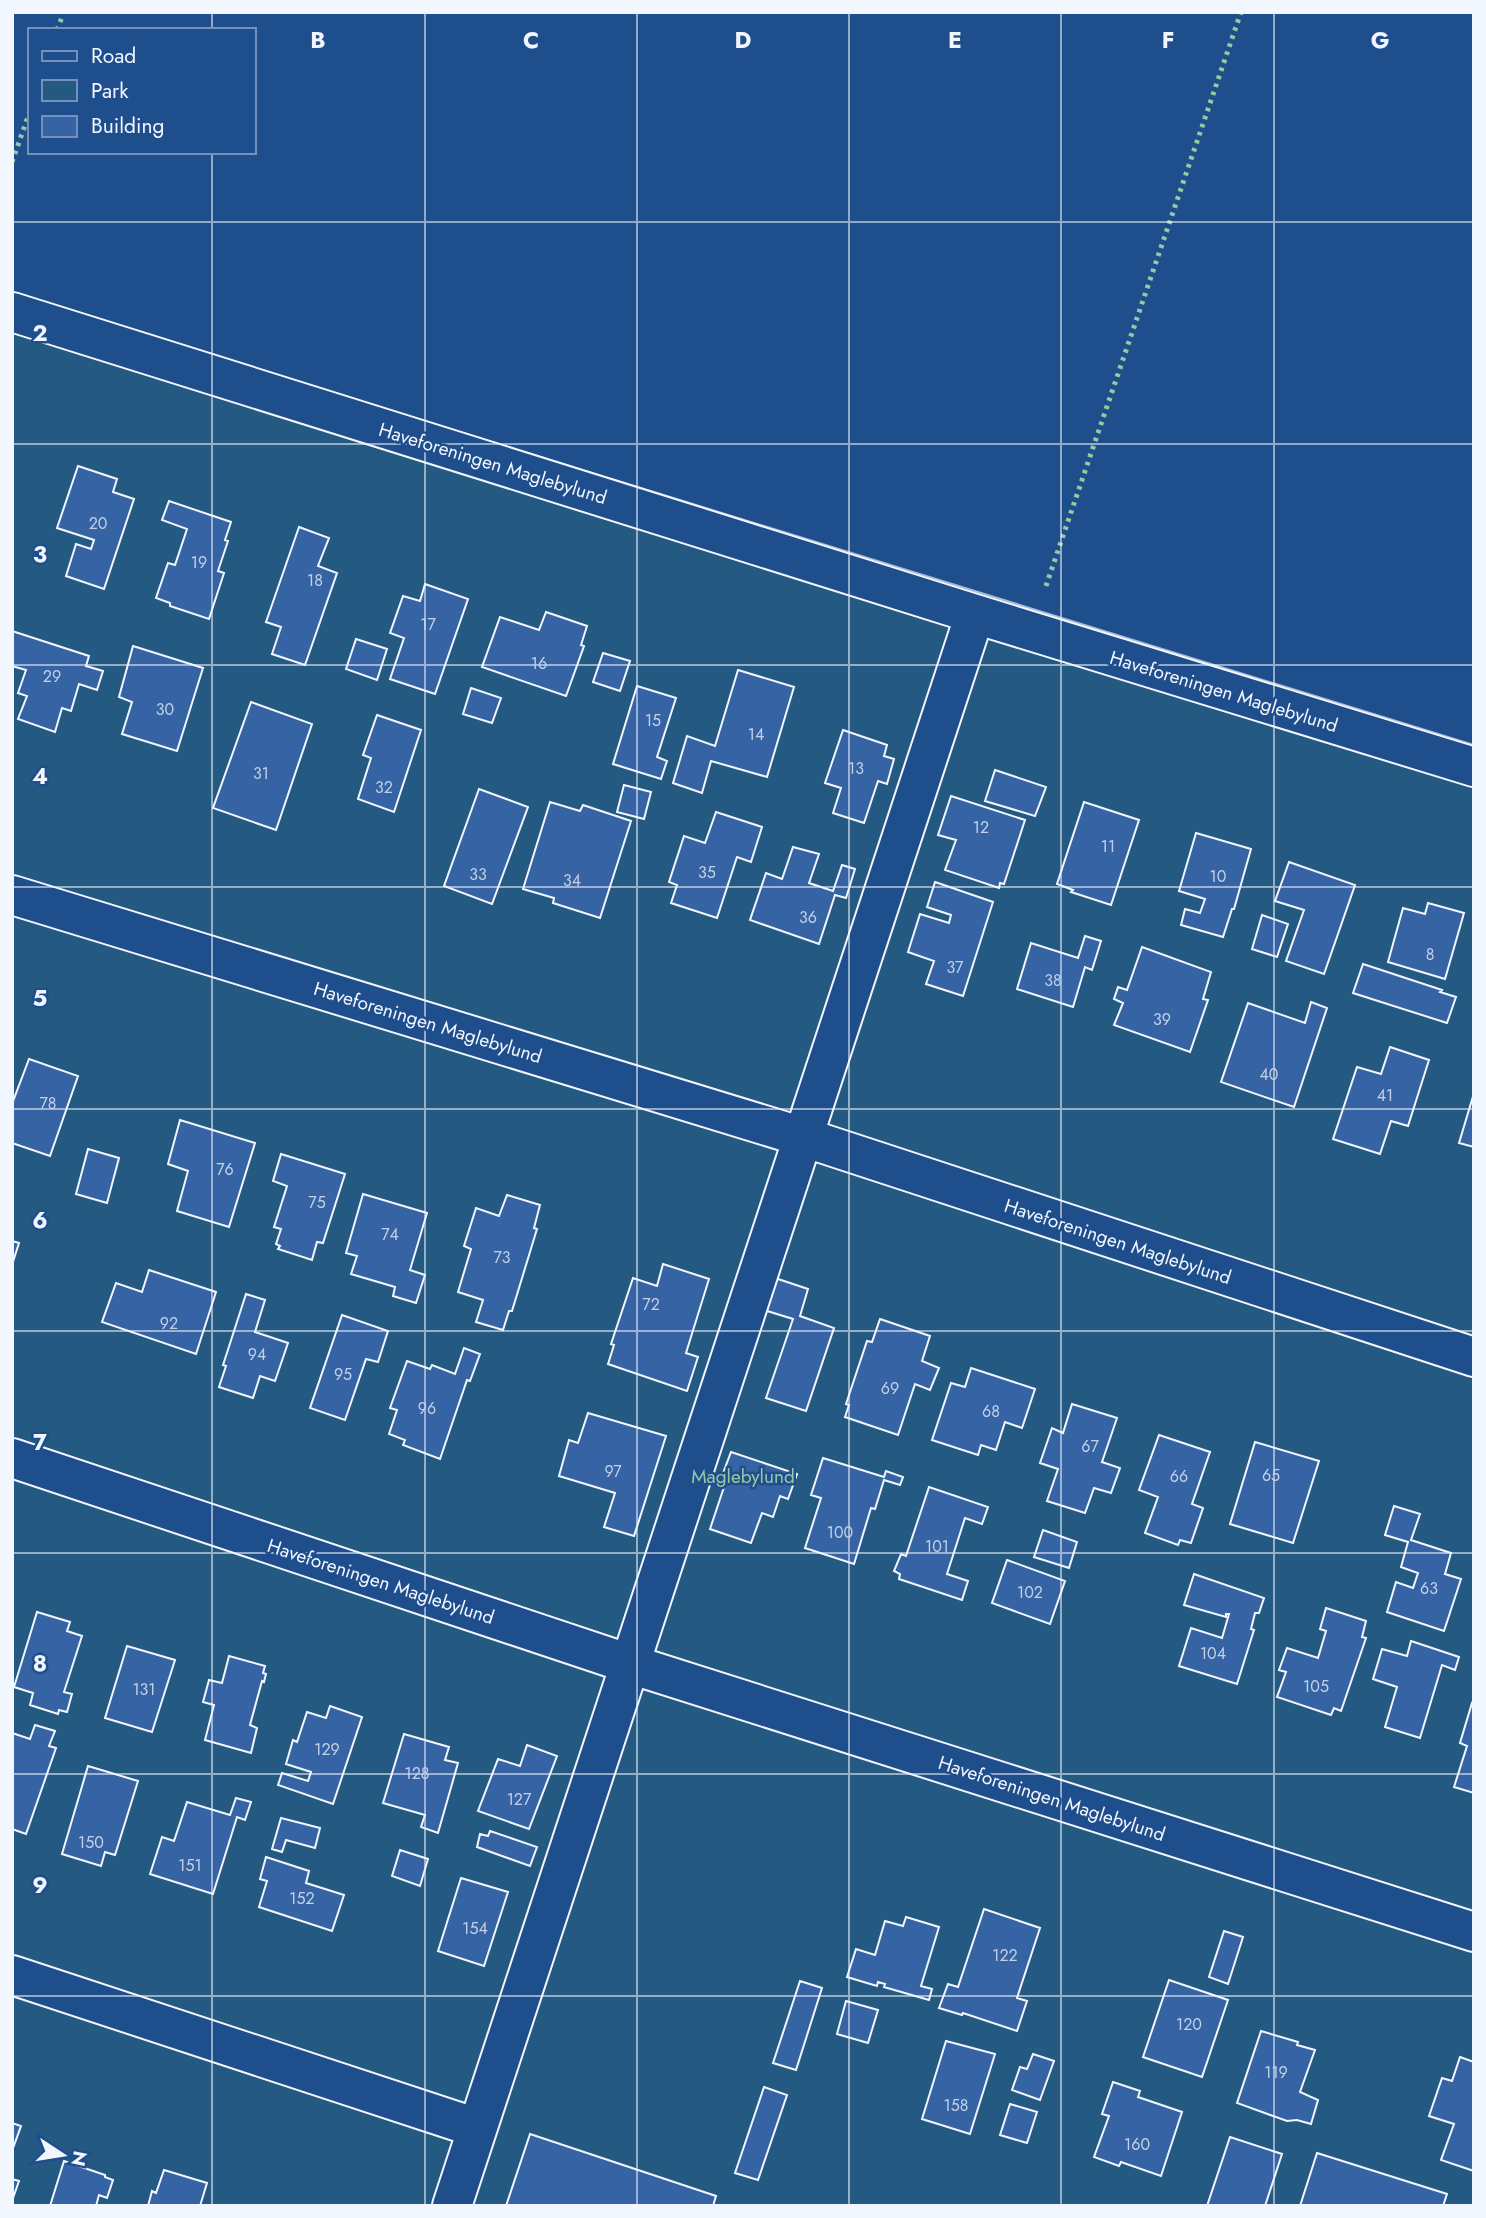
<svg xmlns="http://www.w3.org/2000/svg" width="1486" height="2218" font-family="Jost,sans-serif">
	<rect width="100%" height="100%" fill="#1f4e8c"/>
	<path fill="#245a82" stroke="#a8bbd7" stroke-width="2" d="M12,294l1462,451v1461h-1462z"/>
	<path fill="#3563a3" stroke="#f2f6ff" stroke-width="2" d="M78,466l39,13 -4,13 21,7 -30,90 -38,-13 10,-32 15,5 3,-9 -37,-12z
		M169,501l62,21 -6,18 3,1 -10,30 6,2 -15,46 -39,-13v-3l-14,-5 12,-35 7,2 12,-36 -25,-9z
		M299,527l30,11 -11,28 19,7 -32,92 -33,-11 9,-27 -15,-5z
		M425,584l43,15 -33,95 -45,-15 14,-41 -14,-5 13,-37 17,5z
		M546,612l41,14 -6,19 3,1 -18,50 -84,-29 18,-50 39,13z
		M12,631l77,25 -3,10 17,5 -6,19 -18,-6 -8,27 -9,-3 -7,24 -37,-13 9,-23 -9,-3 8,-23 -14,-4z
		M356,639l31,10 -10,31 -31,-11z
		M133,646l70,22 -26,83 -55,-17 10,-32 -13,-5z
		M603,653l27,8 -10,30 -27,-9z
		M738,670l56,17 -27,90 -56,-16 -9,32 -29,-10 14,-47 28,10z
		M637,686l39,12 -19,59 10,4 -6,18 -48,-15z
		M471,688l30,10 -9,25 -29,-9z
		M251,702l61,22 -36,106 -63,-22z
		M377,715l44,15 -27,82 -36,-13 13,-41 -8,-3z
		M843,730l44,15 -3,11 10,3 -7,25 -9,-3 -14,42 -31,-10 8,-25 -16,-5z
		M995,770l51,17 -11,29 -50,-15z
		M624,785l27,7 -7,27 -27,-7z
		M479,789l49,18 -36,97 -48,-18z
		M951,796l74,24 -21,64 -4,-1 -1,5 -54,-18 11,-30 -18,-5z
		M550,802l30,9 3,-6 48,16 -31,97 -47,-15 1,-5 -31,-9z
		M1084,802l55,18 -28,85 -40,-13 2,-2 -16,-6z
		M716,812l46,15 -11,35 -14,-5 -20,61 -46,-15 6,-18 -8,-3 15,-46 21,7z
		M1196,833l55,16 -17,60h-2l-9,28 -42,-12 4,-16 15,4 5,-14 -26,-8z
		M793,847l26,7 -10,29 24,8 9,-26 13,4 -9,29 -11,-3 -16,49 -69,-24 16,-47 16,6z
		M1289,862l66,23 -31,89 -38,-13 18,-51 -29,-9z
		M935,882l58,20 -30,94 -37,-12 8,-23 -26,-9 12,-38 29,9 2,-8 -24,-8z
		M1428,903l36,10 -19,66 -57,-17 15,-54 22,6z
		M1262,915l26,9 -11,33 -25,-8z
		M1085,936l16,5 -9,29 -7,-3 -12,40 -56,-18 14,-46 47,15z
		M1142,947l69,25 -8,27 5,1 -18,52 -76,-27 9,-22 -9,-4 4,-12 9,3z
		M1363,964l79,26 -2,2 16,5 -9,26 -94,-30z
		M1311,1002l16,6 -33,99 -73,-25 27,-79 57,20z
		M1390,1047l39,13 -21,66 -17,-5 -11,33 -47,-15 24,-72 24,7z
		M29,1059l49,17 -28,80 -38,-13v-39z
		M1474,1093v54l-15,-4z
		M180,1120l75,23 -26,84 -52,-16 11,-40 -20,-7z
		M88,1149l31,9 -12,45 -31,-9z
		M281,1154l64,20 -22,69 -6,-1 -5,18 -34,-11 2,-3 -4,-2 5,-15 -7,-2 13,-41 -14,-5z
		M363,1194l64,19 -17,57 15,5 -9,28 -23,-7 2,-9 -44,-13 6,-18 -11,-3z
		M507,1195l33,10 -6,23 3,1 -25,82h-3l-6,19 -27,-8 7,-22 -25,-8 13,-43 -7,-3 12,-38 23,8z
		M12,1241l7,2 -7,22z
		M663,1264l46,15 -23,74 12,4 -11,34 -79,-27 6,-19 -3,-1 22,-66 24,8z
		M149,1270l67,22 -20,62 -94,-32 14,-39 26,9z
		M775,1278l33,11 -8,27 34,12 -28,83 -40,-13 27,-79 -29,-9z
		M246,1294l19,6 -10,32 33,11 -13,38 -15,-5 -7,22 -34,-11 7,-21 -3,-1z
		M342,1315l46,16 -10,31 -12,-3 -21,61 -35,-12z
		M880,1319l50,17 -8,25 17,7 -9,22 -15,-6 -17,51 -53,-18 4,-12 -3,-1 21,-63 5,1z
		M464,1348l16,6 -10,27 -3,-1 -27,79 -37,-14 2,-5 -16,-6 8,-24 -7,-2 17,-47 23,8 2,-4 23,9z
		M971,1368l64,21 -13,39 -17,-6 -9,28 -15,-5 -3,10 -46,-15 19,-57 14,4z
		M1072,1404l45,14 -15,44 18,6 -9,25 -17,-5 -9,25 -38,-12 11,-32 -18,-6 12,-35 11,5z
		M588,1413l78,23 -32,100 -30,-9 11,-34 -56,-17 10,-36 9,3z
		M1159,1435l51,17 -18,52 11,4 -12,35 -11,-3 -2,5 -33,-12 13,-36 -19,-7z
		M1255,1442l64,19 -26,82 -63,-19z
		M731,1452l66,22 -9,25 -8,-3 -7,21 -11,-4 -11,30 -41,-14 17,-51 -5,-2z
		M823,1458l61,19 2,-6 17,6 -3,8 -16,-5 -9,29 -4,-1 -17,56 -49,-16 16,-50 -10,-3z
		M929,1487l59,20 -6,17 -17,-6 -18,56 21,7 -6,19 -63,-21 1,-5 -6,-3 7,-17 5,2z
		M1394,1506l26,8 -9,26 40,13 -6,21 16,5 -17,52 -57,-19 9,-30 17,6 5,-15 -17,-6 7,-25 -23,-7z
		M1043,1530l34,12 -8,26 -35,-11z
		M1007,1560l58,21 -15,43 -58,-21z
		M1194,1574l70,24 -5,15h-4l-4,16 3,1 -17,54 -58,-18 12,-38 31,10 7,-24h-3v3l-42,-12z
		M1326,1608l40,13 -4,16 4,1 -25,73 -7,-3 -3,7 -54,-18 9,-25 -7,-2 8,-22 31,10 8,-27 -6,-2z
		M37,1612l33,10 -3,9 15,5 -18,56 8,2 -5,18 -8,-2 -1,4 -28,-9 3,-12 -19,-6z
		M1411,1641l48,16 -4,13 -13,-5 -22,73 -35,-11 12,-40 -24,-8 9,-30 25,7z
		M127,1646l48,14 -23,72 -47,-14z
		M229,1656l36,10 -2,7 3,1 -2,8 -2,-1 -12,44 7,3 -6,25 -46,-13 9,-35 -11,-3 6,-22 13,3z
		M1472,1703l2,1v89l-20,-6 13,-41 -7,-3z
		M330,1706l32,11 -29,87 -55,-19 4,-12 26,8 3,-9 -25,-8 7,-24 4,2 10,-30 19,6z
		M35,1725l20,6 -6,15 7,2 -30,86 -14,-5v-96l18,6z
		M404,1734l45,13 -4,13 13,3 -20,70 -17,-6 4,-12 -42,-12z
		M527,1745l30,11 -28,73 -51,-18 20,-52 22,7z
		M88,1766l50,15 -23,74 -10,-3 -4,14 -39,-12z
		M236,1798l15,4 -6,18 -8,-3 -24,77 -63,-20 12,-37 12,4 13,-39 43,13z
		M281,1818l39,10 -5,20 -29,-8 -4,12 -10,-3z
		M490,1831l47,16 -7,19 -53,-19 3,-13 8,2z
		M400,1850l28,9 -8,27 -28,-10z
		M266,1857l43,14 -3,12 38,12 -12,36 -73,-24 8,-26 -7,-2z
		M461,1878l47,14 -24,74 -46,-15z
		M984,1909l56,19 -23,70 10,3 -10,30 -54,-18 -1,2 -23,-7 9,-24 10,3z
		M906,1917l33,10 -18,59 11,3 -3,11 -45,-13 1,-3 -7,-2 -1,4 -30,-9 9,-28 19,6 10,-34 18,5z
		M1224,1931l19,6 -15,47 -19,-7z
		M1169,1980l59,20 -26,77 -59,-20z
		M800,1981l22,7 -26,82 -23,-7z
		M846,2001l32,9 -10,33 -31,-9z
		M1261,2031l37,11 -1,3 18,5 -15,42 18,8 -7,24 -14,-4 -10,1 -50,-18z
		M946,2041l49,13 -25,80 -48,-15z
		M1033,2054l21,7 -14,39 -28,-10 8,-23 7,2z
		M1460,2057l14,5v109l-33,-11 13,-36 -25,-8 13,-38 10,3z
		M1113,2082l27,9 -2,6 44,15 -21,64 -40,-14 -2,4 -25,-9 15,-41 -7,-2z
		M764,2087l23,8 -29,85 -23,-7z
		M1010,2104l27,8 -10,31 -27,-8z
		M12,2123l9,3 -9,25z
		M530,2134l186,62 -3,10h-207z
		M1230,2137l52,17 -17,52h-58z
		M1317,2153l130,41 -4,12h-143z
		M64,2161l41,14v2l8,3 -6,18 -8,-3 -3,11h-46z
		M164,2170l43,13 -7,23h-52l4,-15 4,2z
		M12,2179l7,2 -7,20z"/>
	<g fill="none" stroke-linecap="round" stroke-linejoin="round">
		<g stroke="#f2f6ff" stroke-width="42">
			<path id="minor" d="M12,312l963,302 499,153
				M12,895l791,242 671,220
				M12,1458l618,206 844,268
				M12,1975l465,153
				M452,2206l523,-1592"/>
		</g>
		<use href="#minor" stroke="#1f4e8c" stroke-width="38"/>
		<path stroke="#97c8a6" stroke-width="5" stroke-dasharray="3.5 5" stroke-linecap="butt" d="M57,30l5,-13
			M12,162l18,-51
			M1046,586l195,-574"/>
	</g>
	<path fill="none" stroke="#f2f6ff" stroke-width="2" stroke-opacity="0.55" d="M212,12v18M425,12v2194M637,12v2194M849,12v2194M1061,12v2194M1274,12v2194M212,152v2054M12,222h1462M12,444h1462M12,665h1462M12,887h1462M12,1109h1462M12,1331h1462M12,1553h1462M12,1774h1462M12,1996h1462"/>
	<g text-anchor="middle" stroke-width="5" stroke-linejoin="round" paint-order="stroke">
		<g font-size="16" fill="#c3d1e8">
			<text x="98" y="529">20</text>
			<text x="199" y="568">19</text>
			<text x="315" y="586">18</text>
			<text x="428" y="630">17</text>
			<text x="539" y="669">16</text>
			<text x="52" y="682">29</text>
			<text x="165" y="715">30</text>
			<text x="653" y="726">15</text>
			<text x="756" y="740">14</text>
			<text x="856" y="774">13</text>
			<text x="261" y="779">31</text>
			<text x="384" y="793">32</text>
			<text x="981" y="833">12</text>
			<text x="1108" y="852">11</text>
			<text x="707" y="878">35</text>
			<text x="478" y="880">33</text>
			<text x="1218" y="882">10</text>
			<text x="572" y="886">34</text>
			<text x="808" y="923">36</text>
			<text x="1430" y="960">8</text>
			<text x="955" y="973">37</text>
			<text x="1053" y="986">38</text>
			<text x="1162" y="1025">39</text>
			<text x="1269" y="1080">40</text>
			<text x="1385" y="1101">41</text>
			<text x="48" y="1109">78</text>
			<text x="225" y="1175">76</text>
			<text x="317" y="1208">75</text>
			<text x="390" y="1240">74</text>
			<text x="502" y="1263">73</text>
			<text x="651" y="1310">72</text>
			<text x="169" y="1329">92</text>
			<text x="257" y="1360">94</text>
			<text x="343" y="1380">95</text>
			<text x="890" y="1394">69</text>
			<text x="427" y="1414">96</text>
			<text x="991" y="1417">68</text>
			<text x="1090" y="1452">67</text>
			<text x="613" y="1477">97</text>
			<text x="1271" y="1481">65</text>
			<text x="1179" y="1482">66</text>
			<text x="840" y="1538">100</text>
			<text x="937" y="1552">101</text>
			<text x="1429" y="1594">63</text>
			<text x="1030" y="1598">102</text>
			<text x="1213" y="1659">104</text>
			<text x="1316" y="1692">105</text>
			<text x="144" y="1695">131</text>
			<text x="327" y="1755">129</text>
			<text x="417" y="1779">128</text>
			<text x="519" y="1805">127</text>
			<text x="91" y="1848">150</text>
			<text x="190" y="1871">151</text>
			<text x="302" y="1904">152</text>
			<text x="475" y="1934">154</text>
			<text x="1005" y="1961">122</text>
			<text x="1189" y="2030">120</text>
			<text x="1276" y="2078">119</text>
			<text x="956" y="2111">158</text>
			<text x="1137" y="2150">160</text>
		</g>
		<g font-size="19" fill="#f2f6ff" stroke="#1f4e8c">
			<text transform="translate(493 463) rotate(17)" y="7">Haveforeningen Maglebylund</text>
			<text transform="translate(1224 691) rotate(17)" y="7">Haveforeningen Maglebylund</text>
			<text transform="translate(428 1022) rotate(17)" y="7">Haveforeningen Maglebylund</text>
			<text transform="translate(1118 1241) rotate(18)" y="7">Haveforeningen Maglebylund</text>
			<text transform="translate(381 1581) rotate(18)" y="7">Haveforeningen Maglebylund</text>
			<text transform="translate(1052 1798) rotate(18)" y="7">Haveforeningen Maglebylund</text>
		</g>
		<g font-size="19" fill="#97c8a6" stroke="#1f4e8c">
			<text x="743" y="1483">Maglebylund</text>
		</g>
	</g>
	<g font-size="23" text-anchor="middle" font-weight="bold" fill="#f2f6ff" stroke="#1f4e8c" stroke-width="5" stroke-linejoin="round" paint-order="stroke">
		<text x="318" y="48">B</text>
		<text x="531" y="48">C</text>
		<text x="743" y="48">D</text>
		<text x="955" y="48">E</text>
		<text x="1168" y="48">F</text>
		<text x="1380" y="48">G</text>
		<text x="40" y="341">2</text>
		<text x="40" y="562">3</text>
		<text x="40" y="784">4</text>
		<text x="40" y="1006">5</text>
		<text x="40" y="1228">6</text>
		<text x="40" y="1450">7</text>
		<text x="40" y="1671">8</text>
		<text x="40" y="1893">9</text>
	</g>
	<rect width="1486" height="2218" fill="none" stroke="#f2f6ff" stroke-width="28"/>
	<rect x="28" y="28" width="228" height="126" fill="#1f4e8c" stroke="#7391ba" stroke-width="2"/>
	<rect x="42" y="51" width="35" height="10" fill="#1f4e8c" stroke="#7391ba" stroke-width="2"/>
	<text x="91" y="63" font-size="21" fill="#f2f6ff">Road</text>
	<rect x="42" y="80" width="35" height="21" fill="#245a82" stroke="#7391ba" stroke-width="2"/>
	<text x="91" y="98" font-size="21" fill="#f2f6ff">Park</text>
	<rect x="42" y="116" width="35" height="21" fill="#3563a3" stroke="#7391ba" stroke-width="2"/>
	<text x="91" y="133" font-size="21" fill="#f2f6ff">Building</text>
	<g transform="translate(63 2155) rotate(102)" stroke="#1f4e8c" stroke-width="5" paint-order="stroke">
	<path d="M0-5L12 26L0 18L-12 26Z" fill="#f2f6ff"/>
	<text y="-10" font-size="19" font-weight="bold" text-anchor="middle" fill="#f2f6ff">N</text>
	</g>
</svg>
